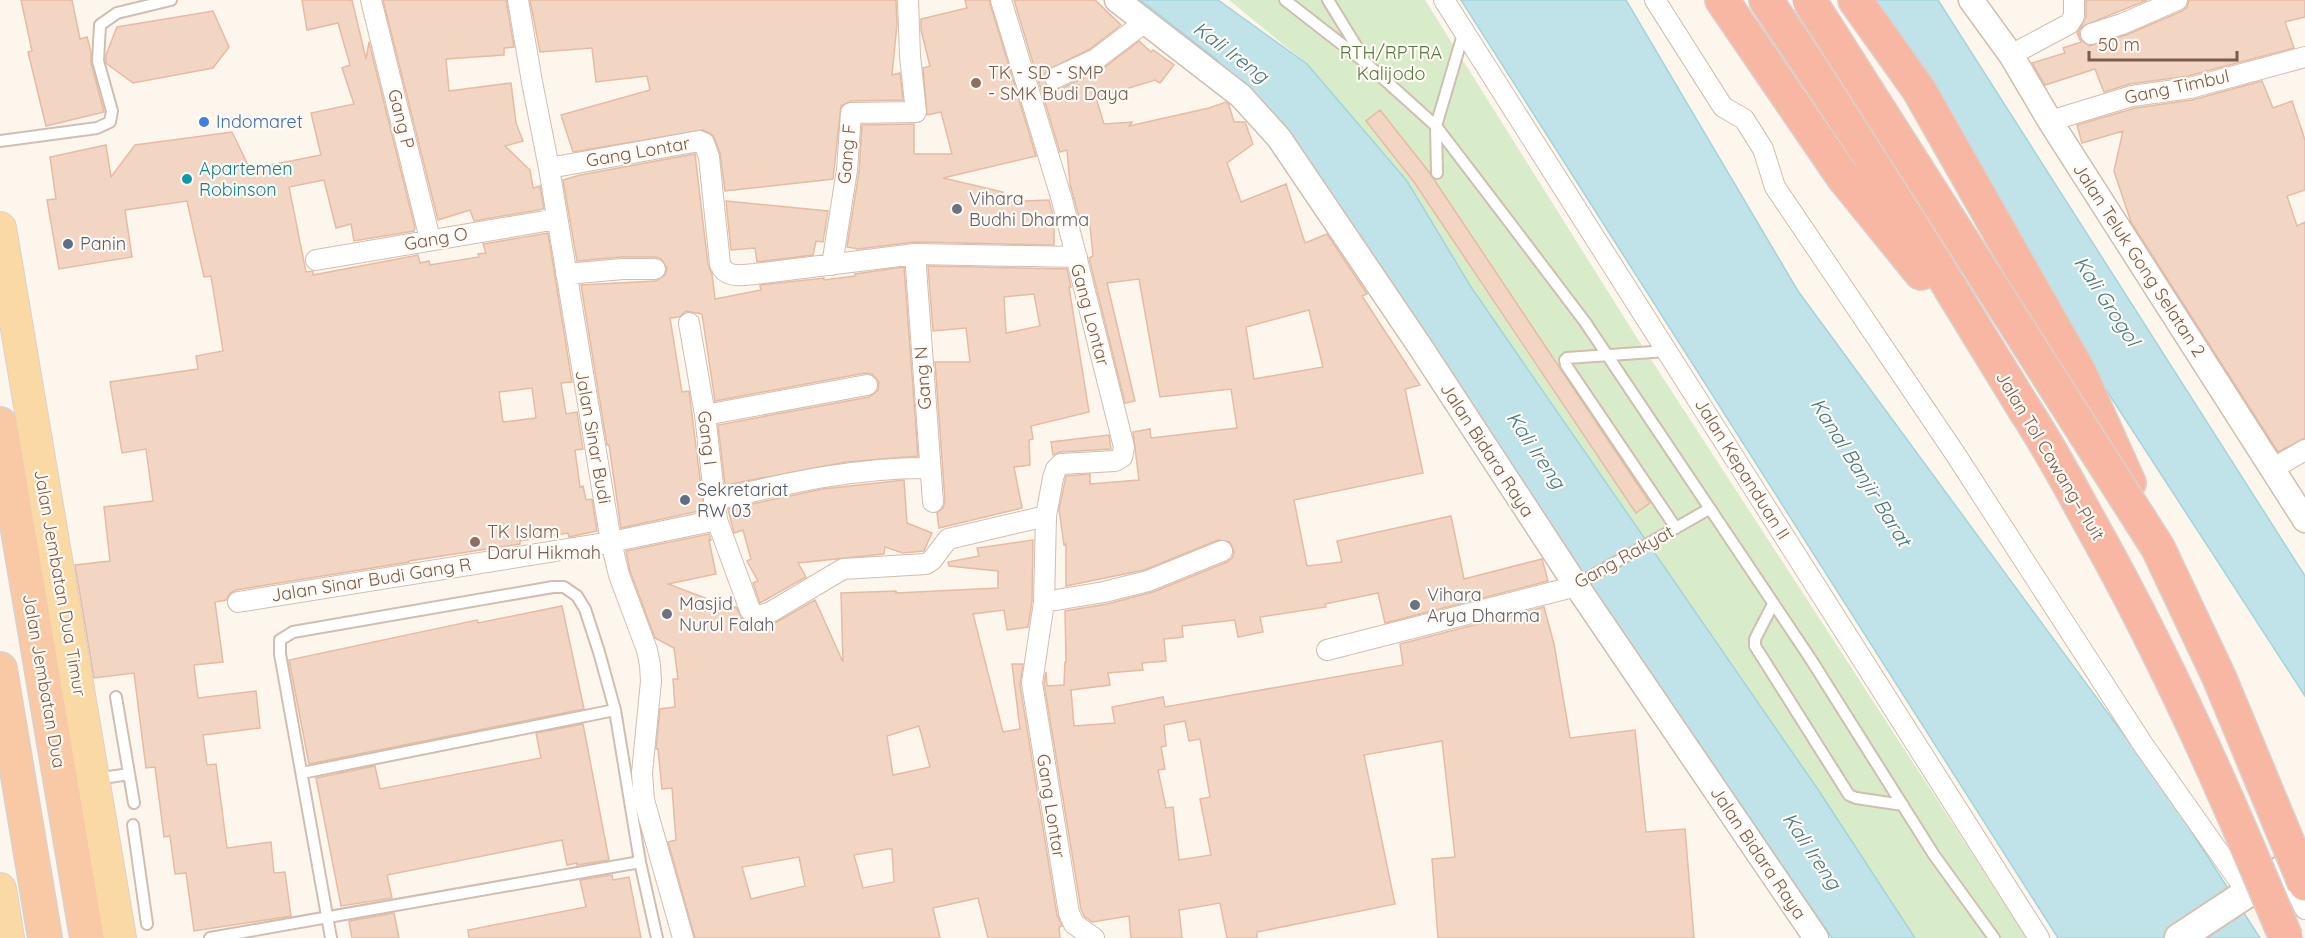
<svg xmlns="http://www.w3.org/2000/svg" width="2305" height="938" font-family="Quicksand,sans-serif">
	<rect width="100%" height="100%" fill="#fdf6ec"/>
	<path fill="#d8ecc9" d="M1229,0h196l214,341 388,597h-112l-96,-147 -348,-504 -64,-106 -100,-117z"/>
	<path fill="#bfe3e8" stroke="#a5d3da" stroke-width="1.5" d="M1140,0h78l89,64 100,117 64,106 348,504 96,147h-83l-529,-774 -87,-105z
		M1461,0h165l172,291 370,504 92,143h-202z
		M1853,0h85l367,576v120z"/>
	<path fill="#f3d5c3" stroke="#e6bba3" stroke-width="1.5" fill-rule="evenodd" d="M21,0h51l8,39 7,-2 4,15v11l13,49 -58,14 -18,-74 4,-1z
		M302,0h50l14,59 3,-17 46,186 -1,3 -60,10 -3,-17 -15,4 -12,-48 -35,7 17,85 7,-1v4l105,-20 2,8 9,-2 1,4 49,-8 -1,-3 8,-1 -3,-9 65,-11 24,149 -11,1 5,31 11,-2 6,37 -8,1 5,37 3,-1 3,14 6,-1 5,32 -28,6 -1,-4 -48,8v3l-111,17v1l-173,28 -6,3 -4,7 -11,2 8,60 -29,3 4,33 58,-7 4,37 -57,7 4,30 9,-1 11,84 44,-6 3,31 11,-1 6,44 -97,15 -8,-58 -11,1 -5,-38 -6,1 -9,-70 -9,1 -12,-95 -40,5 -19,-113 35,-4 -6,-54 49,-6 -7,-52 -24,4 -12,-71 88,-13 -2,-13 27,-5 -12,-75 -7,1 -17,-76 -62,9 7,47 -73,12 -12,-69 9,-1 -6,-42 56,-12 5,32 24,-32 97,-13 18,37 71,-14 -10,-42 43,-9 -12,-36 8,-3 -12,-42 -31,7zM532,388l4,30 -33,4 -4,-30z
		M383,0h123l8,47 -10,1v7l-58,4 3,32 62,-8 5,40 7,18 -18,5 25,24 3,18 7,-2 4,23 -70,12 -4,-11 -32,10z
		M530,0h366l1,24 -5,51 8,-2 3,27 -52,1 -10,5 -8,73 -108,12 -5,-38 -7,-18 -10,-5 -130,22 -12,-37 89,-25 -3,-14 -51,6 -4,-34 -52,4z
		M965,0h24l47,156 -93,22 60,14 -2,10 48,-2 5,19v26l-139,-3 -57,7 -11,-2 12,-75 3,-47 52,-1v30h38l-11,-42 -14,3 -4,-47 7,-2 -9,-36v-11l46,-11z
		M1014,0h81l26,25 -31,24 -44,22 -3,7 6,10 11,1 41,-19 38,-29 12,11 2,-2 21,15 -14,18 -5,-3 -59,18 8,26 28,-2 -3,4 80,-18 17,-6 3,3 5,17h11l8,22 -26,19 14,39 45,-18 19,59 22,-9 40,60 -5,2 58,89 -15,4 18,84 -129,27 13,66 35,-4 -5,-21 114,-25 13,63 78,-20 6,22 -163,42 -7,-30 -53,11 1,3 -66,10 3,15 -25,5 -3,-17 -53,6 1,11 -19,2 2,22 -24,2 1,7 -35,3 2,12 -39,5 3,36 41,-3 -3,-16 51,-10 2,10 238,-42 -3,-21 144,-37 10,37 16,94 65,-8 11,102 39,-3 9,109h-256l-6,-79 23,-2 -13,-116 -78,14 31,149 -138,28v6h-30l-7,-35 -41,7 3,28h-51l-2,-22 -37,6 -8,-6 -3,-7 -37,-226 2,-11 1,14 17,-1 1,-23h1l-1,-51 42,-7 46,-12 74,-30 5,-4 2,-6 -4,-10 -12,-2 -74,30 -78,16v-42l-2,1 -5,-36 6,-28 1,-5 24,-2v10l49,-4 -6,-48 17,-3 1,9 86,-10 -6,-39 -71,8 -21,-118 -32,4 28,118 -10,2 -36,-145 4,-2 -4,-40 -10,1 -9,-33 -3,-34 -7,2zM1309,310l14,57 -69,12 -8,-52zM1185,721l4,20 11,-2 10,58 -10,2 11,56 -32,5 -6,-53 -7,1 -8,-38 7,-1 -4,-22 5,-1 -2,-21z
		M2086,0h61l-64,26 -4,5 1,7 9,8 37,-11 56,-24 5,-4 2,-7h116v17l-20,5 9,26 -106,28 -58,8 -26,8 -9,-23 -50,16 -13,-22 33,-10 -2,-5 18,-6 -4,-9 9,-16z
		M213,11l16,36 -16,21 -80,15 -27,-20v-8l11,-28z
		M2262,81l11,27 19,-7 13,39v50l-18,6 10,30 8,-4v216l-27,14 -147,-230 -17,-51 9,-40 -41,12 -5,-18 58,-17 57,-8z
		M1380,110l49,62 221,331 -14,10 -222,-331 -48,-61z
		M695,154l13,111 4,9 3,25 46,-9 -1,-5 64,-7v2l31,-4v-2l49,-7 14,189 -72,6 -121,23 -7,-60 151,-28 9,-7 1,-8 -7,-8 -7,-1 -150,28 -13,-87 -16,-3 -7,6 -9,1 12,74 7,-1 15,119 -83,18 -12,-83h-2l-26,-160 75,-4 9,-6 2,-7 -6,-9 -6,-2h-33l-45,4 -14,-81 17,-5z
		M726,201l102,10 -5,31 -7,-1 -3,14 -56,7 -2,-14 -24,2z
		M928,266l139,3 4,18h-2l20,125 -58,14 2,13 -4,1 1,25 -16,2 8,41 -83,20 -2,-15 6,-5 2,-7 -10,-139h35l-4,-34 -33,3zM1034,294l6,32 -34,7 -2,-36z
		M1109,435l2,14 -51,3 -7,3 -2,-13z
		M904,480l3,43 25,10 -8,18 -21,2 -18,-6 -1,7 -86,9 8,14 -46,26 -7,-20 5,-2 -11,-20 4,-2 -8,-29 -9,3 -6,-24 95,-20z
		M709,534l2,6h-2l7,34 -48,10 37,14 -7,14 38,-5 8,14 13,6 18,-4 40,-23 28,62 -2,-69 55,-2v2l102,-5v-17l-49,-5 -1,-4 31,-6 -2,-8 56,-8 -1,61 -4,26 -21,3 -3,-20 -31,4 30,118 17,-3 -8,-65h11l-3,21 37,230 5,11 -3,1 1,11h-72l-10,-40 -45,10 7,30h-245l-27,-96 8,-2 -4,-52 -10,1 -4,-40h-2l4,-40 15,-2 -2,-28h5l-4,-31 -19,-10 -25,-67 -4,-20zM919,726l11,41 -37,8 -6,-39zM888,849h4l2,33 -31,6 -9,-33zM799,857l6,29 -54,13 -9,-32z
		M562,606l22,103 -275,55 -20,-104 188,-40 1,3z
		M583,724l26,136 -32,5v-2l-10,2 -5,-25 -175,35 5,23 -51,8 -25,-128 59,-12 5,23 161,-31 -5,-25z
		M612,875l1,5 16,-3 12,61h-172l-1,-8 118,-23 -6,-27z
		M394,913l5,25h-47l-3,-17z"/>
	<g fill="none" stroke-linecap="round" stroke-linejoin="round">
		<g stroke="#d1beb0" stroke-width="14">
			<path id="service" d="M1285,0l81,63 70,63 74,97 75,99 225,336 124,197 60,83
				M1328,0l35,57
				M0,141l97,-13 13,-6 2,-11 -14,-50 2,-36 17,-12 54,-13
				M1437,173l-1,-47 28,-95
				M1667,351l-100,7 -2,2 1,5 110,163
				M1576,585l133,-76
				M1773,604l-18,35v7l94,149 7,3 47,7
				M116,697l18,106
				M302,773l313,-63
				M96,779l33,-5
				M133,825l14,99
				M210,938l430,-76
				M331,938l-51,-284v-14l13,-8 260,-45h11l13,9 8,13 14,43 16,58 25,152 17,76"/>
		</g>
		<g stroke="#d1beb0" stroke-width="22">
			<path id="minor" d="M371,0l59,239
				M518,0l14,82 17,86 62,374 8,33 28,75 3,15 1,16 -9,92 2,27 39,138
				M1001,0l61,200 62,247 -2,10 -7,4 -54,3 -5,5 -3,9 -7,38 -2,86 -12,81 37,230 5,11 20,14
				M1444,0l595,938
				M1655,0l68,107 21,12 19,30 12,38 181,268 186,288 105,149
				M2091,34l31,-10 55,-24
				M2011,55l58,-31 5,-8v-16
				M1055,78l41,-19 49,-37
				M2050,121l82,-25 58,-8 115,-31
				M549,168l150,-27 5,2 5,14 11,107c6,15 22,11 35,10l160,-20 162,3
				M915,254l18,248
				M316,260l241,-41
				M832,265l15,-95 4,-57 65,-1 -6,-56 -2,-56
				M566,274l57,-5h32
				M689,323l16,92 12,105 33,90c6,7 11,5 19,3l74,-44 83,-5 6,-4 16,-21 98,-23
				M705,415l162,-30
				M2272,469l33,-19
				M714,500c71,-16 142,-33 216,-32
				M238,602l373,-60 106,-22
				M1044,602l60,-10 44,-11 74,-30
				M1327,650l238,-61 11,-4
				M2289,876l16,33"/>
		</g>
		<g stroke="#d1beb0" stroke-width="27">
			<path id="tertiary" d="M1117,0l124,96 38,42 142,210 155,237 240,353
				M1971,0l40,55 39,66 255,399"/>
		</g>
		<g stroke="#d6c0b0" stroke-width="32">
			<path id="secondary" d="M2179,938l126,-83"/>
		</g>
		<g stroke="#dad1cd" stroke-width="34">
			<path id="primary" d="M0,228l120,710
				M0,889l8,49"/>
		</g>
		<g stroke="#dad1cd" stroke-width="36">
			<path id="trunk" d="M0,424l87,514
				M0,669l45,269"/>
		</g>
		<g stroke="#dad1cd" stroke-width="36">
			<path id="motorway" d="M1722,0l121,177 78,96
				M1766,0l101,152 158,258
				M1855,0l64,90 160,282 50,111"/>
		</g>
		<use href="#service" stroke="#fff" stroke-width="10"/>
		<use href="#minor" stroke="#fff" stroke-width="20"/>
		<use href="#tertiary" stroke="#fff" stroke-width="24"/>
		<use href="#secondary" stroke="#fff" stroke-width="28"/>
		<use href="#primary" stroke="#fbd9a5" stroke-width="32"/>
		<use href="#trunk" stroke="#f9c8a4" stroke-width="33"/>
		<use href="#motorway" stroke="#f7b7a3" stroke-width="33"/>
		<g stroke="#dad1cd" stroke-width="36" stroke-linecap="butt">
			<path id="motorway-bridge" d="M1809,0l349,548 61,129 86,207
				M2025,410c25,38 46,78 68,118 74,132 135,270 193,410"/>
		</g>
		<use href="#motorway-bridge" stroke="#f7b7a3" stroke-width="33"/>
	</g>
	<g fill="#8d6e63" stroke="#fffaf3" stroke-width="2">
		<circle cx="976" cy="83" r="6"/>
		<circle cx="475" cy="542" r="6"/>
	</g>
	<circle fill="#3f7fe0" stroke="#fffaf3" stroke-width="2" cx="204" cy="122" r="6"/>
	<circle fill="#0f9aa8" stroke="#fffaf3" stroke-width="2" cx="187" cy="179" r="6"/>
	<g fill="#6b7280" stroke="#fffaf3" stroke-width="2">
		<circle cx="957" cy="209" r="6"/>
		<circle cx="1415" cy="605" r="6"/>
		<circle cx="667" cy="614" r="6"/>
	</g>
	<g fill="#5c6f8a" stroke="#fffaf3" stroke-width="2">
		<circle cx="68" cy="244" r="6"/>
		<circle cx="685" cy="500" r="6"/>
	</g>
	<g text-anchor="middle" stroke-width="4.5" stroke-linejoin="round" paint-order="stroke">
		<g font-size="18" fill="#537a41" stroke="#fffaf3">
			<text x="1391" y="59">RTH/RPTRA<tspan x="1391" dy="21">Kalijodo</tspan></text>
		</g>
		<g font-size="18" fill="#785e54" stroke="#fffaf3" text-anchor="start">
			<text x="988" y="79">TK - SD - SMP<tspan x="988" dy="21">- SMK Budi Daya</tspan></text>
			<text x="487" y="538">TK Islam<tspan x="487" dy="21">Darul Hikmah</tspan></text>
		</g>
		<g font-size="18" fill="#7a5c4d" stroke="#fffaf3">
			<text transform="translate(2177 87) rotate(-12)" y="6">Gang Timbul</text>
			<text transform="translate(401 119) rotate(76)" y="6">Gang P</text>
			<text transform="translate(638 152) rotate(-10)" y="6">Gang Lontar</text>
			<text transform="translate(847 154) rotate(-85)" y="6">Gang F</text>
			<text transform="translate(436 239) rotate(-10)" y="6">Gang O</text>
			<text transform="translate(2139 260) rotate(57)" y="6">Jalan Teluk Gong Selatan 2</text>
			<text transform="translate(1090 315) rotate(75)" y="6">Gang Lontar</text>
			<text transform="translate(923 378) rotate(-94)" y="6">Gang N</text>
			<text transform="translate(593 437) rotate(80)" y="6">Jalan Sinar Budi</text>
			<text transform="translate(707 438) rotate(83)" y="6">Gang I</text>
			<text transform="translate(1487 450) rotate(57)" y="6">Jalan Bidara Raya</text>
			<text transform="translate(2050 456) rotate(59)" y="6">Jalan Tol Cawang–Pluit</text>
			<text transform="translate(1742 469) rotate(58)" y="6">Jalan Kepanduan II</text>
			<text transform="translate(1624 557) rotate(-29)" y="6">Gang Rakyat</text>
			<text transform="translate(371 580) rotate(-9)" y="6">Jalan Sinar Budi Gang R</text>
			<text transform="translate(60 583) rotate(80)" y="6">Jalan Jembatan Dua Timur</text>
			<text transform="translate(44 681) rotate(80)" y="6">Jalan Jembatan Dua</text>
			<text transform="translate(1051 806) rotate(81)" y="6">Gang Lontar</text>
			<text transform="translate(1758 853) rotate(56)" y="6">Jalan Bidara Raya</text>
		</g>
		<g font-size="18" fill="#366cbe" stroke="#fffaf3" text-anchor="start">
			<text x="216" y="128">Indomaret</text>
		</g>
		<g font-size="18" fill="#0d838f" stroke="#fffaf3" text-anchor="start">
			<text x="199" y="175">Apartemen<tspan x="199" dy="21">Robinson</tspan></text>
		</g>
		<g font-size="18" fill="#5b616d" stroke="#fffaf3" text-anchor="start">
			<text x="969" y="205">Vihara<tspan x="969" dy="21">Budhi Dharma</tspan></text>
			<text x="1427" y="601">Vihara<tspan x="1427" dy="21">Arya Dharma</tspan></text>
			<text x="679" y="610">Masjid<tspan x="679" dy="21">Nurul Falah</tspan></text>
		</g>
		<g font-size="18" fill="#4e5e75" stroke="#fffaf3" text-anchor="start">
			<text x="80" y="250">Panin</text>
			<text x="697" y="496">Sekretariat<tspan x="697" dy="21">RW 03</tspan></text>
		</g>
		<g font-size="20" font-style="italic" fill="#437c86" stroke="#fffaf3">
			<text transform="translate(1231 52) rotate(37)" y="7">Kali Ireng</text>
			<text transform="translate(2107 301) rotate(57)" y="7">Kali Grogol</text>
			<text transform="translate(1536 450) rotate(56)" y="7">Kali Ireng</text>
			<text transform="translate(1861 472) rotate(58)" y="7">Kanal Banjir Barat</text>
			<text transform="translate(1812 851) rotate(56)" y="7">Kali Ireng</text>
		</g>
	</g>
	<path d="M2089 51v9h148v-9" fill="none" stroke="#7a5c4d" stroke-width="3"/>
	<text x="2098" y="51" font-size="18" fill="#7a5c4d" stroke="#fffaf3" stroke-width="4.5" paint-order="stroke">50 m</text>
</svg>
